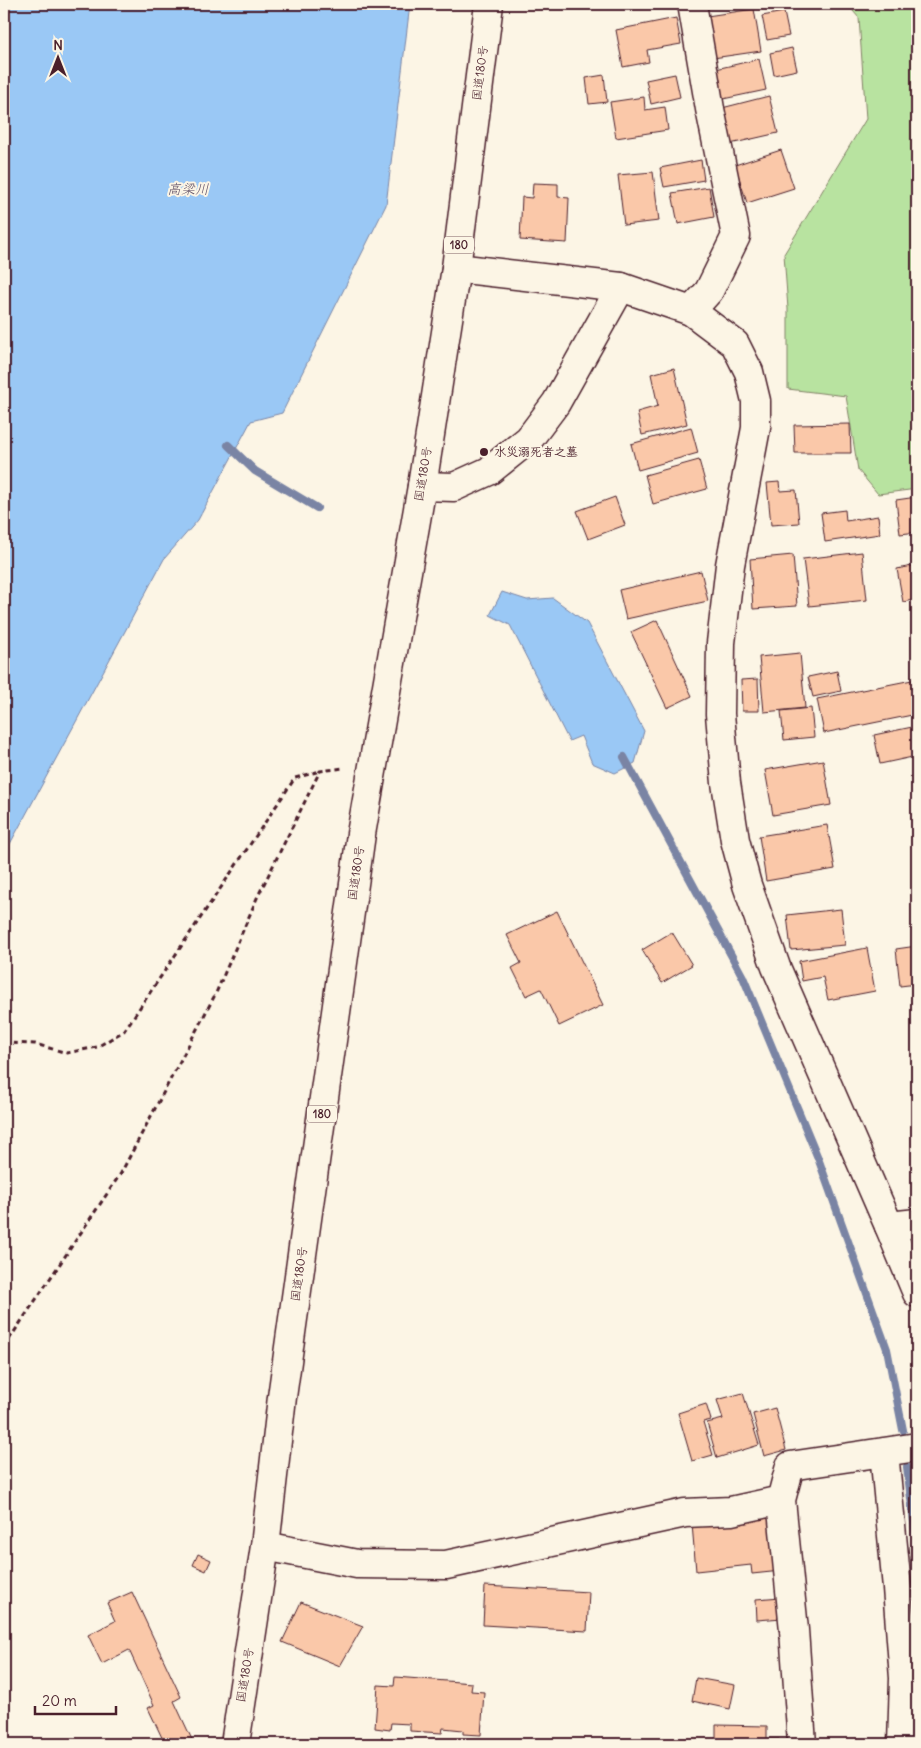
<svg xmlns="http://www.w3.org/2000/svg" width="921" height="1748" font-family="Delius,'Klee One',sans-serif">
	<rect width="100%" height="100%" fill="#fcf5e5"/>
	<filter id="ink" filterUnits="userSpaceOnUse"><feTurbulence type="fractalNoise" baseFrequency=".02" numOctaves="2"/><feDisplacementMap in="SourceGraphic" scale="10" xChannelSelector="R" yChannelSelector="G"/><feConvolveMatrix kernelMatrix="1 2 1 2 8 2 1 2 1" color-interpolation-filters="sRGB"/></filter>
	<g filter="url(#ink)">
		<path fill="#b8e3a0" stroke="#818166" d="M847,4h70v485l-39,5 -20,-24 -12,-74 -58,-7v-80l-4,-55 82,-135 -7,-101z"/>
		<path fill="#9ac8f5" stroke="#7a84a4" d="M4,4h406l-24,201 -104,208 -31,8 -53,99 -34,39 -160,296z
			M502,592l25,8 26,-2 34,25 57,108 -9,32 -20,10 -23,-10 -11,-27 -12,5 -59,-116 -20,-10z"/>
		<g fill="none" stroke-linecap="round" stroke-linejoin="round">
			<path stroke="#7a84a4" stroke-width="8" d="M228,445l27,26 62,37
				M624,757l119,220 75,181 69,191 16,81
				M907,1467l10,79"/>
		</g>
		<path fill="#fac8a9" stroke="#4a1f2b" d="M754,9l7,42 -48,7 -6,-42z
			M784,12l5,24 -22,4 -5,-24z
			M676,18l5,26 -34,6 2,12 -26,5 -7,-37z
			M792,48l5,22 -23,5 -4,-22z
			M759,59l7,31 -43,9 -7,-30z
			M675,74l5,23 -29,7 -5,-24z
			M604,75l3,27 -18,2 -3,-26z
			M769,96l9,37 -48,11 -8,-36z
			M644,97l1,13 20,-3 3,23 -52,8 -6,-36z
			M781,150l13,38 -47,15 -12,-38z
			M701,160l3,20 -40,7 -4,-19z
			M653,172l6,49 -35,4 -6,-50z
			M533,183l25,1v13l11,1 -2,45 -47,-3 2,-43 10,1z
			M709,187l5,30 -36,7 -6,-31z
			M674,368l13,56 -45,11 -5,-23 21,-6 -7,-32z
			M850,424l1,29h-56l-1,-28z
			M691,427l7,26 -60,17 -7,-26z
			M699,460l8,29 -54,15 -8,-29z
			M779,482l1,9 16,-1 3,33 -28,2 -4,-42z
			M615,497l10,28 -37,14 -11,-28z
			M917,497v35l-17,2 -4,-34z
			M845,510l1,11 32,-5 2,18 -55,8 -4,-29z
			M862,552l5,48 -58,6 -6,-47z
			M793,555l4,51 -44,3 -3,-50z
			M917,565v34l-14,3 -6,-33z
			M701,571l7,30 -82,18 -7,-29z
			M657,620l35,76 -25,12 -36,-76z
			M800,653l5,55 -41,4 -5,-55z
			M837,671l4,20 -28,6 -5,-20z
			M758,679l1,32h-17l-1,-31z
			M917,679v35l-93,19 -7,-34z
			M811,708l3,29 -30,3 -3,-29z
			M917,726v30l-37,8 -6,-29z
			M823,760l8,45 -58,10 -8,-45z
			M827,825l8,44 -69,12 -7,-45z
			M841,909l4,36 -54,5 -4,-35z
			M557,911l46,94 -44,21 -18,-37 -15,7 -14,-28 9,-5 -14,-28z
			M672,932l20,33 -30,18 -20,-33z
			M917,946v38l-17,2 -4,-37z
			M867,948l8,43 -47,9 -5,-23 -21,4 -3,-20z
			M743,1393l16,52 -42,13 -10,-35 16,-4 -6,-19z
			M706,1404l5,16 -8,2 10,33 -21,6 -14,-48z
			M775,1408l11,42 -22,6 -11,-42z
			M776,1516l5,55 -29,3 -1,-9 -55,6 -4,-47z
			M198,1554l13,6 -5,11 -13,-6z
			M485,1586l104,6 -2,39 -104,-6z
			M132,1592l49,105 -7,4 20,43h-29l-17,-36 6,-3 -25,-55 -27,14 -14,-29 27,-14 -8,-18z
			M781,1597l1,21 -25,2 -1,-21z
			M301,1602l62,24 -23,40 -58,-24z
			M395,1677l77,6 -1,8 13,1 -3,43 -18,-1v-4l-20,-2 -1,5 -32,-2v-7l-19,-1 -1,7 -15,-2 3,-43 16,1z
			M696,1678l39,7 -5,24 -38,-8z
			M716,1725l51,1v13h12v5h-53v-4h-10z"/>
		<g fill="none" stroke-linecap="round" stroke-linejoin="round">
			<g stroke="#4a1f2b" stroke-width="31">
				<path id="street" d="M691,311l18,-20 27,-55 -26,-127 -18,-105
					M422,486l32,1 35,-16 40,-32 27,-36 65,-116
					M917,1223l-28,3 28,67
					M884,1452l13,136 7,90 -2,66
					M265,1546l92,18 89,1 239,-52 46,-2 50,-11
					M802,1744l-8,-114 -13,-130 9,-34 127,-19"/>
			</g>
			<g stroke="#4a1f2b" stroke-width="31">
				<path id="secondary" d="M456,268l165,19 70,24 44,33 14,28 7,29v27l-26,137 -9,78 -1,71 6,69 9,57 12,45 29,82 113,259"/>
			</g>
			<g stroke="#4a1f2b" stroke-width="31">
				<path id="highway" d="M235,1744l30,-198 17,-149 79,-563 61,-348 34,-218 33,-264"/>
			</g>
			<path stroke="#4a1f2b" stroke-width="3" stroke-dasharray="5 4" stroke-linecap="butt" d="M4,1044l2,-1 29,1 32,9 30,-6 27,-16 171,-253 25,-7
				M4,1347l117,-174 95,-180 41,-95 63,-127 24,-3"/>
			<use href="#street" stroke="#fcf5e5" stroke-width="28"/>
			<use href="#secondary" stroke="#fcf5e5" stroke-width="28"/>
			<use href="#highway" stroke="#fcf5e5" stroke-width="28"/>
		</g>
	</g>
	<circle fill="#4a1f2b" stroke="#fcf5e5" stroke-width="2" cx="484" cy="452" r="5"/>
	<g text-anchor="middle" stroke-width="4" stroke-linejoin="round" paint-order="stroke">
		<g fill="#fcf5e5" stroke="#7f5f63" stroke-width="1">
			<rect x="444" y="236.5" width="30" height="17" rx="4"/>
			<rect x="307" y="1105.5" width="30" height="17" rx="4"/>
		</g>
		<g font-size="11" font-weight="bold" fill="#4a1f2b">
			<text x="459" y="249">180</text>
			<text x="322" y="1118">180</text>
		</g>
		<g font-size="12" fill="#4a1f2b" stroke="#fcf5e5">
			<text transform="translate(480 73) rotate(-83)" y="4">国道180号</text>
			<text transform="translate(423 474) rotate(-81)" y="4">国道180号</text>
			<text transform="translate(356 873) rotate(-82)" y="4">国道180号</text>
			<text transform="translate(299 1274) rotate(-82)" y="4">国道180号</text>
			<text transform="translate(245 1675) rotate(-81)" y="4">国道180号</text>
		</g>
		<g font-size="12" font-weight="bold" fill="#4a1f2b" stroke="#fcf5e5" text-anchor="start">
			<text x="494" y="456">水災溺死者之墓</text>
		</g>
		<g font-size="14" font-style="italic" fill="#625268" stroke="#fcf5e5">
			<text x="188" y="194">高梁川</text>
		</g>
	</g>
	<rect width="921" height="1748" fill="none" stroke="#fcf5e5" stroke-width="20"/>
	<rect x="10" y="10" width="901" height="1728" fill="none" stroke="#4a1f2b" stroke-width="2" filter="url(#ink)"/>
	<g transform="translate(58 58)" stroke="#fcf5e5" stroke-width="4" paint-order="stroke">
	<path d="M0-4L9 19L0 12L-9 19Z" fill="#4a1f2b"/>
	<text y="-8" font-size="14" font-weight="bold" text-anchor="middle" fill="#4a1f2b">N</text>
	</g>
	<path d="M35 1706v8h81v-8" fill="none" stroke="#4a1f2b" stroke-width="2.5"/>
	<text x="42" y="1706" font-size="15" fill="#4a1f2b" stroke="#fcf5e5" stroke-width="4" paint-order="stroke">20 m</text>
</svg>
